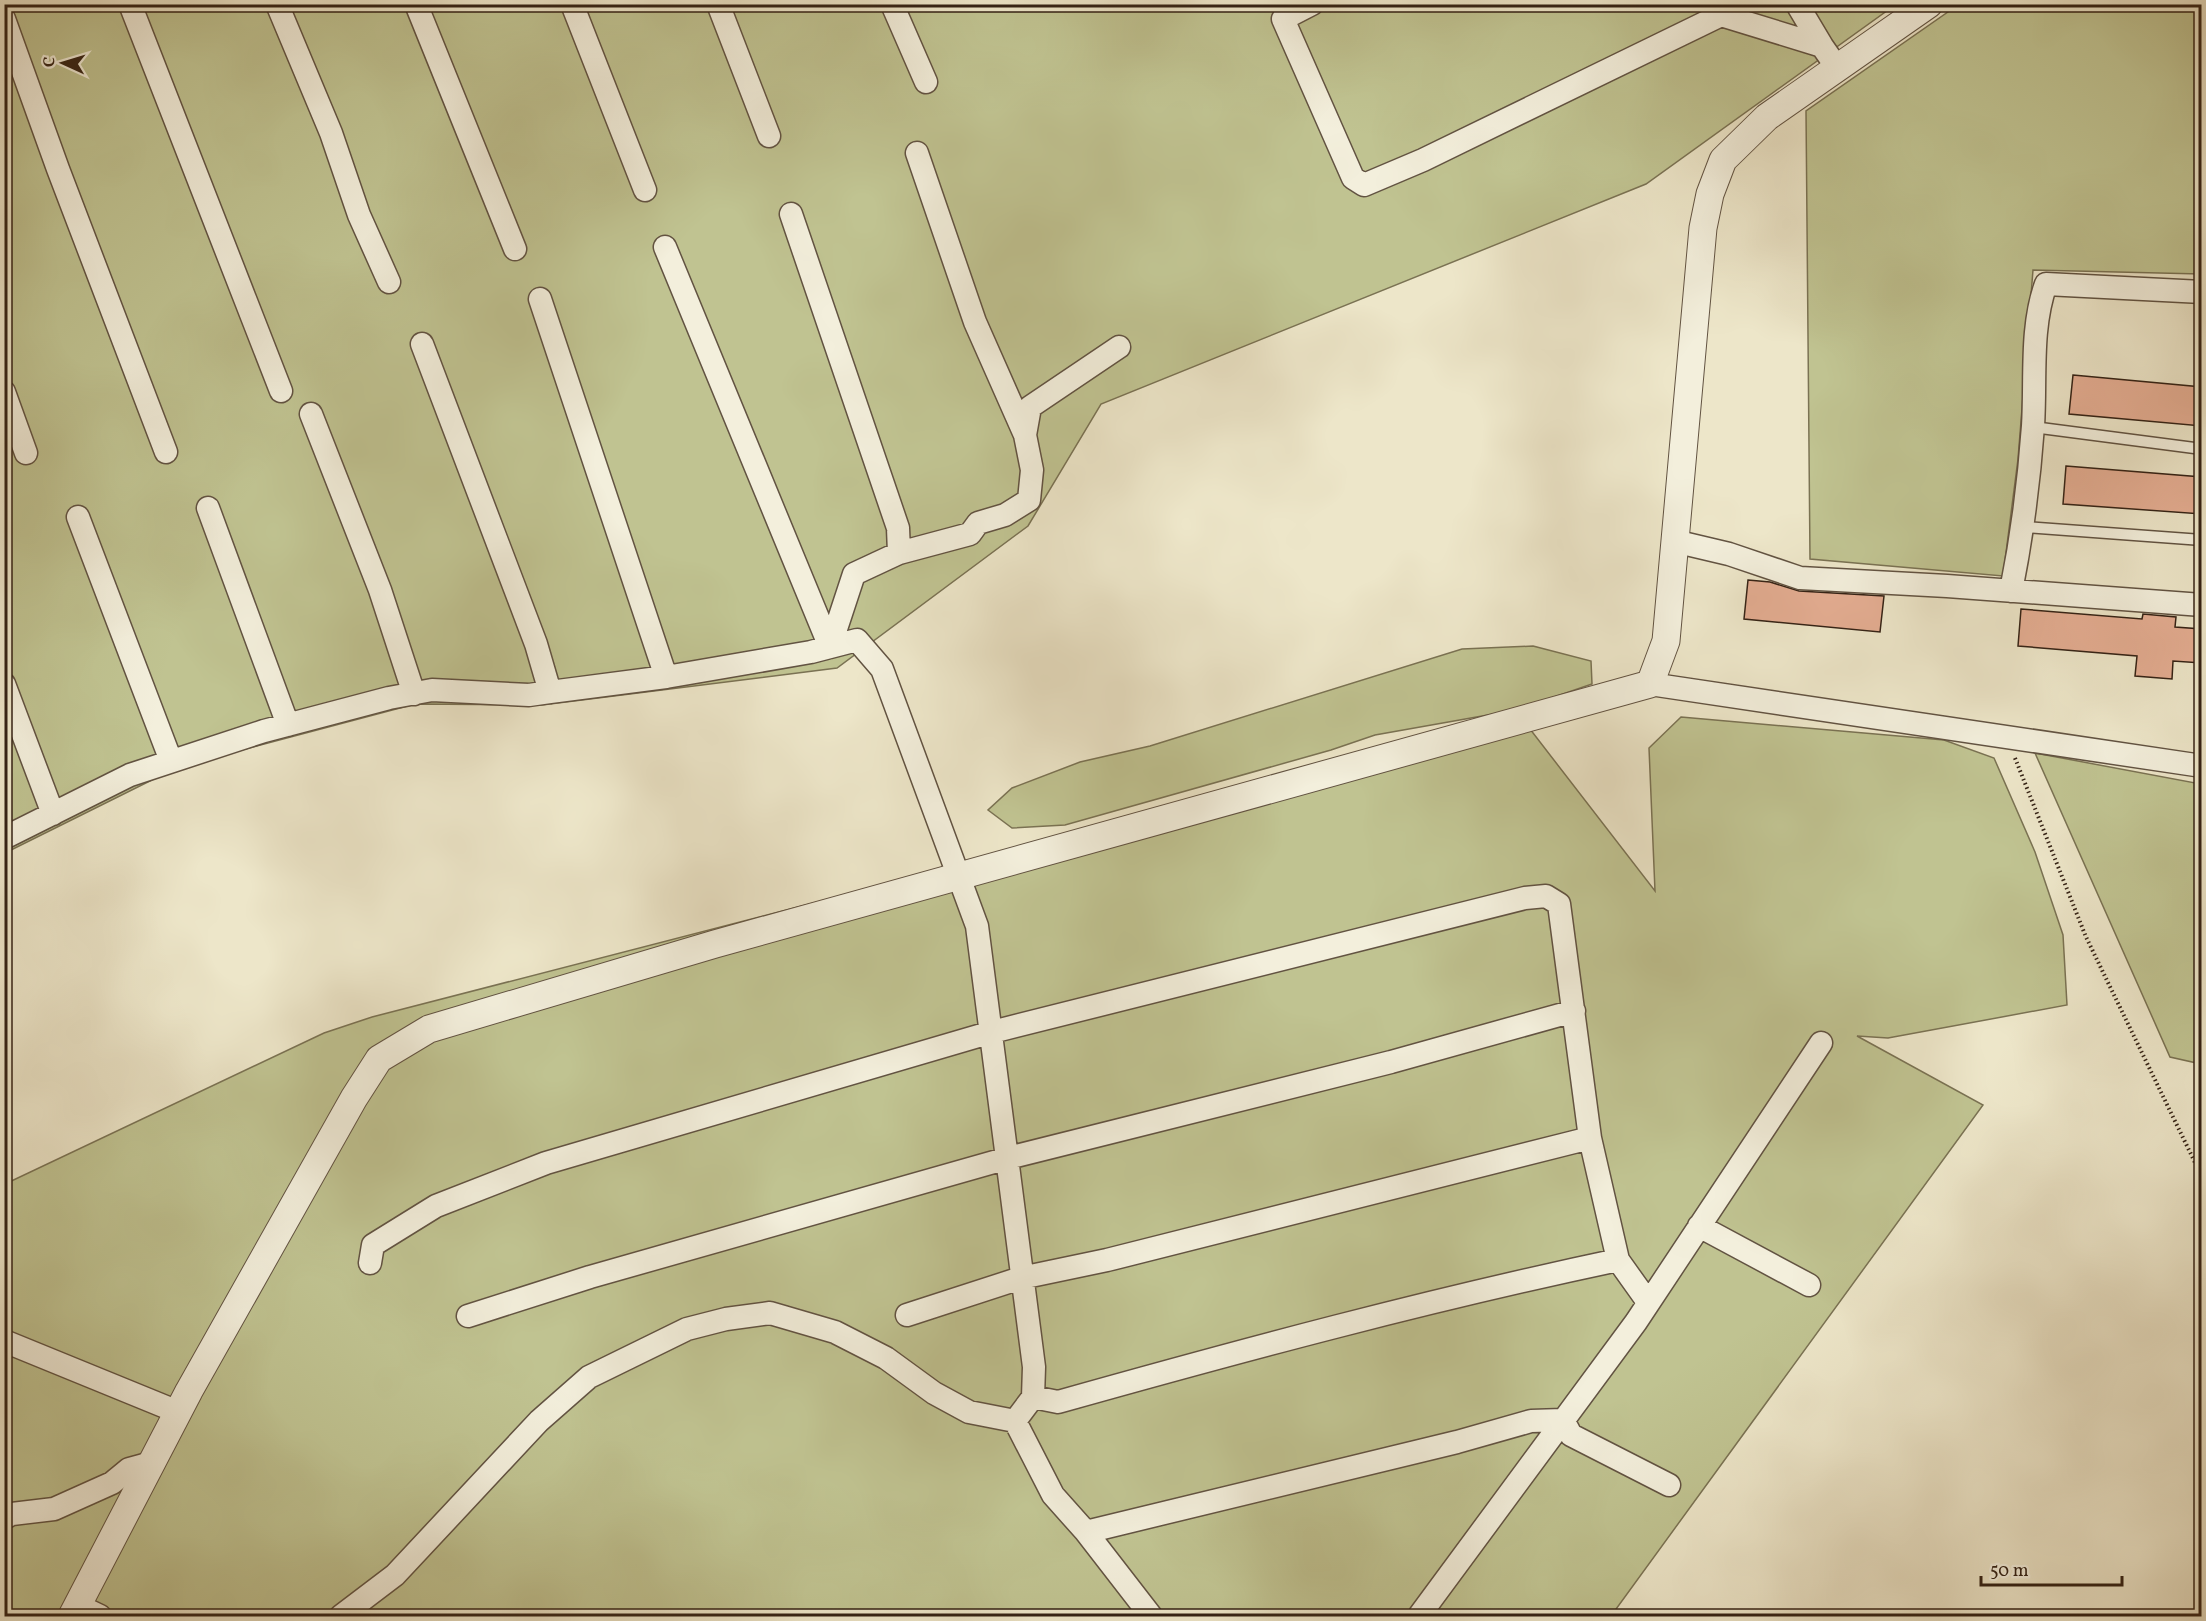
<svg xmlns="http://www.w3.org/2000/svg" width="2206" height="1621" font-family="Vollkorn,serif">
	<rect width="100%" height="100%" fill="#ede6c9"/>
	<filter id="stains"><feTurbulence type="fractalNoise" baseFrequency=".00333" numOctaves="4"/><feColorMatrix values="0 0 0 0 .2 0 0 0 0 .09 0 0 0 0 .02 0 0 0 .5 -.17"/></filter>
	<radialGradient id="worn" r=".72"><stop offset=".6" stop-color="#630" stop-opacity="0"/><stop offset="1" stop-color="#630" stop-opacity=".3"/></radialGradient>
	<path fill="#c0c391" stroke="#7a7253" stroke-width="1.5" d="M5,5h1890l-249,179 -545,220 -73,122 -191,142 -295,37 -127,-1 -237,63 -173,86z
		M1958,5h243v269l-168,-4 -15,189 -15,117 -193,-17 -4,-448z
		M1533,646l58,15 1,23 -76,26 -141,25 -44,15 -266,75 -53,3 -24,-18 24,-22 68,-26 70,-16 312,-97z
		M1681,717l263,23 50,18 41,94 28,83 4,70 -179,33 -31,-2 126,69 -372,511h-1606v-432l319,-151 48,-16 1151,-297 132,171 -6,-143z
		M2035,753l166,31v280l-31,-7z"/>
	<path fill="#e4ad92" stroke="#342215" stroke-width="1.5" d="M2073,375l129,12v39l-133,-12z
		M2066,466l136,11v37l-139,-10z
		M1748,580l22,2 29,9 85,5 -4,36 -136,-13z
		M2021,609l121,10 1,-5 33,3 -1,10 27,2v34l-29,-2 -1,18 -37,-3 2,-20 -119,-10z"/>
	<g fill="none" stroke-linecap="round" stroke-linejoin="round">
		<g stroke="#625342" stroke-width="13">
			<path id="service" d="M2033,427l169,22
				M2024,527l178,13"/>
		</g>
		<g stroke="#625342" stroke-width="25">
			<path id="minor" d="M130,4l151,387
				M277,4l54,129 28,82 30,67
				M416,4l99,245
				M572,4l73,186
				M718,4l51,132
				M892,4l34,78
				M1312,4l-29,15 70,159 11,7 59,-25 298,-145
				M1714,4l7,11 101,31 16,23
				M1797,4l25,42
				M4,19l54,150 108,283
				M791,214l107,314 1,25
				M665,247l165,400 24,-73 45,-21 71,-19 8,-11 27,-8 24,-15 3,-30 -7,-35 -50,-113 -58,-169
				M540,299l126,378
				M422,344l114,300 14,48
				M4,392l22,61
				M311,414l69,176 34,104
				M1025,435l5,-28 89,-60
				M208,508l80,217
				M78,517l93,244
				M1674,541l55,13 71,24 147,8 255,19
				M2011,591c11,-55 18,-109 22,-165 3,-46 -3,-98 13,-142l156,8
				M4,684l49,130
				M1650,684l552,82
				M4,838l126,-63 134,-44 125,-33 43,-8 97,5 21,-3 116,-15 145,-25 46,-12 25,29 95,257 57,441 -1,30 -18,24
				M1699,1226l110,59
				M370,1263l3,-18 63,-39 110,-43 446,-131 533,-134 21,-2 13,8 31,234 28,122 30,42
				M907,1315l114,-37 86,-18 483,-122
				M468,1316l122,-39 418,-119 383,-96 183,-51
				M4,1341l174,71
				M1033,1397l25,5c185,-52 371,-102 560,-142
				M4,1518l8,-4 42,-5 58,-26 17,-14 22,-6
				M1086,1532l371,-90 74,-21 32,-1 8,15 98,50
				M77,1605l23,11
				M341,1616l54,-41 144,-154 50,-44 98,-48 39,-10 44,-6 65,19 51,26 48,35 35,19 46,9 38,74 33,37 65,84
				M1419,1616l217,-294 185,-279"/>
		</g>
		<g stroke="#625342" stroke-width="29">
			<path id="tertiary" d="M72,1616l117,-225 165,-293 25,-39 50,-30 286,-85 935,-260 16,-43 37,-413 7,-34 13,-34 44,-43 162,-113"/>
		</g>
		<path stroke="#342215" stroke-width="4" stroke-dasharray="1.5 3" stroke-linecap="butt" d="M2015,758l71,179 116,240"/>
		<use href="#service" stroke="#f3efdc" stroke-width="10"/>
		<use href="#minor" stroke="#f3efdc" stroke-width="22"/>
		<use href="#tertiary" stroke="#f3efdc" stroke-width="27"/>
	</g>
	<rect width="2206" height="1621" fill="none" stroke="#ede6c9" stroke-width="24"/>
	<rect x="6" y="6" width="2194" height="1609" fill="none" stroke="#342215" stroke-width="3"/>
	<rect x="12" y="12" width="2182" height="1597" fill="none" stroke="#342215" stroke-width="1.5"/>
	<g transform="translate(63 63) rotate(274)" stroke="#f3efdc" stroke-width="4.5" paint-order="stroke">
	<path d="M0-4.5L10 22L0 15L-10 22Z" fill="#342215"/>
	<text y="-9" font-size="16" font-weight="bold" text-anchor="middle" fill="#342215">С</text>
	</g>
	<path d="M1981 1576v9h141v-9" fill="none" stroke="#342215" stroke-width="3"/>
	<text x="1990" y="1576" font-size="18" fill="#342215" stroke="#f3efdc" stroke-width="4.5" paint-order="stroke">50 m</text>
	<rect width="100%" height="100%" filter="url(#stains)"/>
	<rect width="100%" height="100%" fill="url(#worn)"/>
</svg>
